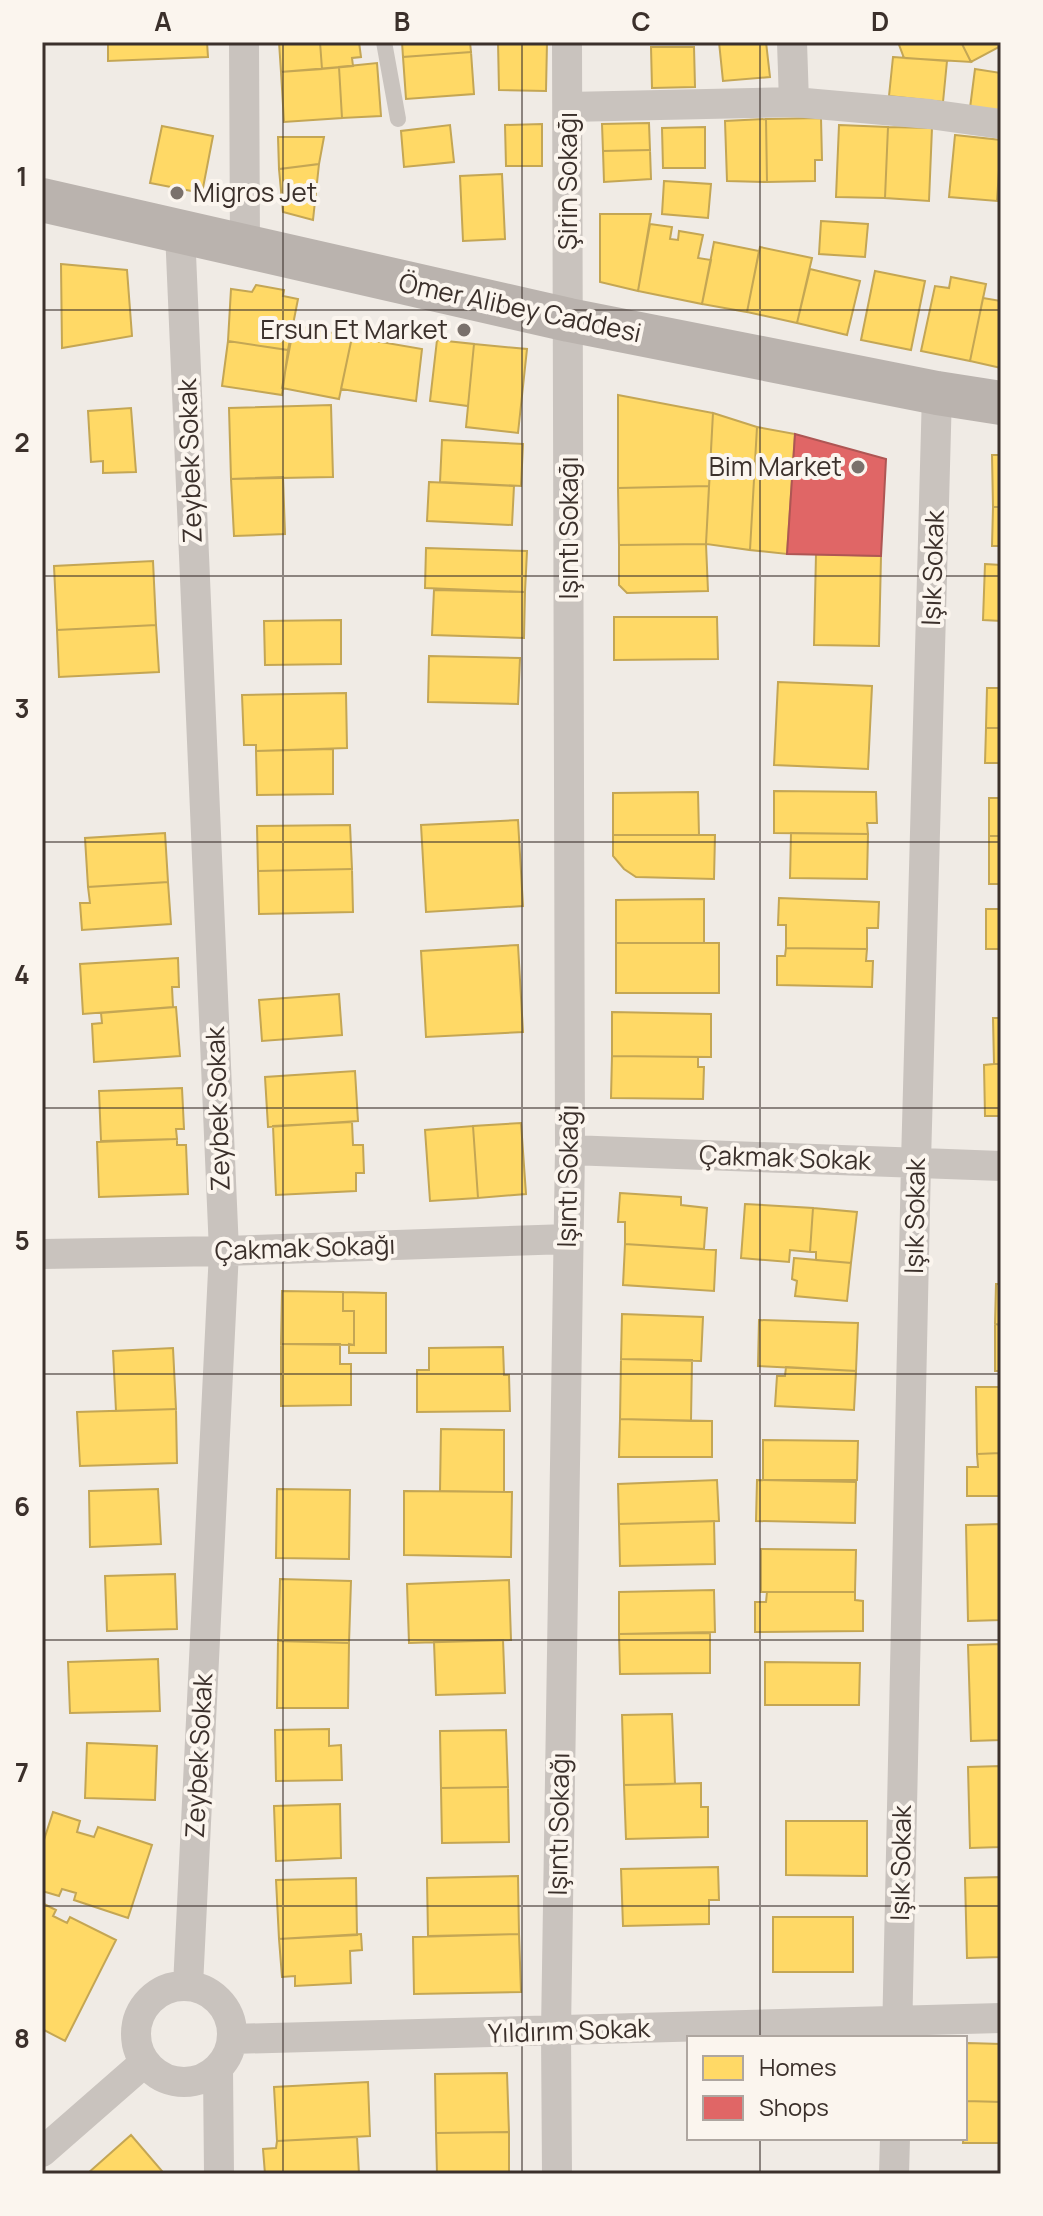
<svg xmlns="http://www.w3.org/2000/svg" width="1043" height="2216" font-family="Manrope,sans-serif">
	<rect width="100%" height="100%" fill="#f0ebe5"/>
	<path fill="#ffd966" stroke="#c4a654" stroke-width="2" d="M108,42h99l1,15 -100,4z
		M279,42h41l2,27 -41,3z
		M320,42h39l2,15 -9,1 1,8 -31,3z
		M402,42h68l1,10 -68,5z
		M498,42h49l-1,49 -47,-1z
		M719,42h47l4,35 -47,4z
		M898,42h63l10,20 -67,-4z
		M961,42h40v4l-30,16z
		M651,47h43l1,40 -43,1z
		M471,52l3,42 -68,5 -3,-42z
		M893,57l54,4 -4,41 -54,-6z
		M377,63l4,53 -39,2 -3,-51z
		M339,67l3,51 -58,4 -3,-50z
		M975,69l26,4v40l-31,-5z
		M821,118l1,42h-7v21l-48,1 -1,-63z
		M766,119l1,63 -40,-1 -2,-60z
		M649,123l1,27 -47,1 -1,-27z
		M542,124v42h-36l-1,-41z
		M450,125l4,37 -50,5 -3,-36z
		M839,125l49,2 -3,71 -49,-1z
		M162,126l51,10 -11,57 -52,-10z
		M705,127v41h-42l-1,-40z
		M888,127l44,1 -3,73 -44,-3z
		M955,135l46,5 -4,61 -48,-4z
		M278,137h46l-5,27 -40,5z
		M650,150l1,29 -47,3 -1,-31z
		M319,164l-6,56 -30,-8 -4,-43z
		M502,174l3,65 -42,2 -3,-65z
		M664,181l47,3 -3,34 -46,-4z
		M600,214h51l-13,77 -38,-9z
		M821,221l47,3 -3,33 -46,-3z
		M650,224l22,3 -2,12 8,1 1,-9 24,4 -5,23 13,2 -9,44 -64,-13z
		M714,242l45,9 -12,61 -45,-8z
		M760,247l52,11 -15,65 -50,-11z
		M61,264l66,6 5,66 -70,12z
		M810,269l50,12 -13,54 -50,-12z
		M875,271l50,10 -14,69 -50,-10z
		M951,277l35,7 -16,77 -49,-10 14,-65 14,2z
		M256,285l28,5 -1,6 15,3 -10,51 -60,-9 3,-52 21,3z
		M983,298l18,3v67l-31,-7z
		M294,325l58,12 -13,62 -57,-11z
		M352,337l70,12 -6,52 -75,-12z
		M437,340l37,4 -6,62 -38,-5z
		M228,341l60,9 -6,45 -60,-9z
		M474,344l53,5 -9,84 -52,-6z
		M618,395l95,18 -4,73 -91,2z
		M331,405l2,72 -102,2 -2,-71z
		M131,408l5,64 -33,1v-12l-12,1 -3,-51z
		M713,413l44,14 -7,123 -44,-6z
		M757,427l38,7 -8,120 -37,-4z
		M442,440l81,4 -2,42 -81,-4z
		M992,455h9v52h-8z
		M283,477l2,57 -51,2 -3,-57z
		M429,482l85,4 -2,39 -85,-4z
		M709,486l-3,58 -87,1 -1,-57z
		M993,507h8v39h-9z
		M706,544l2,47 -81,2 -8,-8v-40z
		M426,548l101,3 -2,41 -100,-4z
		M816,554l65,2 -2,90 -65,-1z
		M153,561l3,64 -99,5 -3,-64z
		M985,564l16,1v56l-18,-1z
		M434,590l91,2 -1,46 -92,-3z
		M614,617h103l1,42 -104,1z
		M341,620v44l-76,1 -1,-44z
		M156,625l3,47 -100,5 -2,-47z
		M429,656l91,2 -2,46 -90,-2z
		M778,682l94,4 -4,83 -94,-4z
		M987,688h14v40h-15z
		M346,693l1,55 -91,3v-6h-12l-2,-50z
		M986,728h15v35h-16z
		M333,749v45l-76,1 -1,-44z
		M774,791l102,1 1,31h-10l1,11 -94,-1z
		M698,792l1,43h-86v-42z
		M989,798h12v38h-12z
		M518,820l5,86 -97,6 -5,-87z
		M350,825l2,44 -94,2 -1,-45z
		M165,833l3,49 -80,5 -3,-49z
		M791,833l77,1 -1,45 -77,-1z
		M613,835h102l-1,44 -78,-2 -12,-8 -11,-13z
		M989,836h12v48h-12z
		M352,869l1,43 -94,2 -1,-43z
		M168,882l3,42 -89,6 -2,-27h10l-2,-16z
		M779,898l100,4 -1,26h-11v21l-81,-1v-23h-8z
		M704,899v44h-88v-43z
		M986,909h15v40h-15z
		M616,943h103v50h-103z
		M518,945l5,87 -97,5 -5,-86z
		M786,948l81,1 -1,12h7l-1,26 -95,-2v-29h8z
		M178,958l1,29h-7l1,20 -90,7 -3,-50z
		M339,994l3,41 -80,6 -3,-41z
		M176,1007l4,49 -86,6 -2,-38 10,-1 -1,-10z
		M612,1012l99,2v43l-99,-1z
		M993,1018h8v46h-7z
		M612,1056l86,1v10h6l-1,32 -92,-1z
		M994,1064h7v52h-16l-1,-51z
		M355,1071l3,50 -90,6 -3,-50z
		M182,1088l2,41h-8l1,10 -76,2 -2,-50z
		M352,1122l1,23h10l1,28h-8v18l-80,4 -3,-69z
		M521,1123l5,71 -48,4 -5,-72z
		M473,1126l5,72 -48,3 -5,-71z
		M177,1139v6h9l2,49 -89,3 -2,-55z
		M620,1193l61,4v8l26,3 -3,41 -79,-5v-22h-7z
		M745,1204l68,4 -3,44 -20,-2 -1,12 -48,-4z
		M813,1208l44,4 -6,51 -35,-3v-8h-6z
		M625,1244l91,6 -2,41 -91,-6z
		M794,1258l57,5 -4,38 -52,-5 2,-15 -5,-2z
		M996,1284h5v41l-6,-1z
		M282,1291l61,1v19h11v34l-73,-1z
		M343,1292l43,1v60h-37v-9l5,1v-34h-11z
		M622,1314l81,3 -2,44 -80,-2z
		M759,1320l99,3 -2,48 -98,-5z
		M995,1324l6,1v46h-6z
		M281,1344h59v20h11v41l-70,1z
		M503,1347l1,28h5l1,36 -93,1v-42h12v-22z
		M173,1348l3,61 -60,2 -3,-60z
		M621,1359l71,1 -1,61 -71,-2z
		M786,1367l70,4 -2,39 -79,-4 2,-30h8z
		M976,1387h25v66l-24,1z
		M176,1409l1,54 -97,3 -3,-54z
		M620,1419l92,2v36h-93z
		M441,1429l63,1v62l-64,-1z
		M763,1440l95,1 -1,39h-94z
		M1001,1453v43h-34v-29h11l-1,-13z
		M717,1480l2,41 -100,3 -1,-40z
		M757,1480l99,2 -1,41 -99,-2z
		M158,1489l3,55 -71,3 -1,-56z
		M277,1489l73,1 -1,69 -73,-1z
		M404,1491l108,1 -1,65 -107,-2z
		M714,1521l1,43 -95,2 -1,-42z
		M1001,1524v96l-33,1 -2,-96z
		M761,1549l95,1 -1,42h-94z
		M175,1574l2,55 -70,2 -2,-55z
		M280,1579l71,2 -2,62 -71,-2z
		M509,1580l2,60 -102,3 -2,-59z
		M714,1590l1,42 -96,2v-42z
		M767,1592h88v8l8,1v30l-108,1v-30h11z
		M710,1633v40l-90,1 -1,-40z
		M503,1640l2,53 -69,2 -2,-53z
		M278,1641l71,2 -1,65h-71z
		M1001,1644v96l-30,1 -3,-96z
		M158,1659l2,52 -90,2 -2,-51z
		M765,1662l95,1 -1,42h-94z
		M672,1714l3,70 -51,1 -2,-70z
		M329,1729v17l12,-1 1,35 -66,1 -1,-51z
		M506,1730l2,57 -67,1 -1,-57z
		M87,1743l70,3 -2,54 -70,-2z
		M1001,1766v81l-31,1 -2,-81z
		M701,1783v24h7v30l-82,2 -2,-54z
		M508,1787l1,55 -67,1 -1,-55z
		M340,1804l1,54 -65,3 -2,-55z
		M53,1812l27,9 -3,11 17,5 4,-10 54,18 -24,73 -54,-18 2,-7 -14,-4 -3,7 -17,-5v-45z
		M786,1821h81v55l-81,-1z
		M718,1867l1,33h-10v24l-86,2 -2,-57z
		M518,1876l1,58 -91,2 -1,-58z
		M1001,1877v80l-34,1 -2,-80z
		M356,1878l1,57 -78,4 -3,-59z
		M42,1903l14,7 -3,6 14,7 3,-6 46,23 -51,101 -23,-12z
		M773,1917h80v55h-80z
		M361,1934l1,16 -12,1 1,32 -56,3v-10l-13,1 -3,-38z
		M519,1934l2,58 -107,2 -1,-57z
		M967,2043l34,1v58l-35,-1z
		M507,2073l2,59 -73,1 -1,-59z
		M368,2082l2,54 -93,5 -3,-54z
		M966,2101l35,1v41h-38z
		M509,2132v42h-72l-1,-41z
		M131,2135l31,36 -4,3h-71z
		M357,2137l2,37h-94l-2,-25 13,-1 1,-7z"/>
	<path fill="#e06666" stroke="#ae5654" stroke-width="2" d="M795,434l91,25 -5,97 -94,-2z"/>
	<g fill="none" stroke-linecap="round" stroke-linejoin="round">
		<path stroke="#c9c3be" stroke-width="16" d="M384,42l14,77"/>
		<path stroke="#c9c3be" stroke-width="30" d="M244,42l1,204
			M792,42l2,60
			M568,107l226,-5 135,12 72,10
			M180,231l44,1020 -36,735
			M570,1150l431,16
			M42,1254l182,-3 344,-12
			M136 2034a48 48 0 1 1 96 0a48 48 0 1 1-96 0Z
			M897,2038l19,-876 21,-769
			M232,2039l769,-21
			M218,2069l1,105
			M42,2152l103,-90
			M557,2174l-1,-143 14,-881 -3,-1108
			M894,2174l1,-36"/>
		<path stroke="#bab3ae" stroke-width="44" d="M42,200l527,120 368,73 64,10"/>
	</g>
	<path fill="none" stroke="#3b302b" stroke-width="2" stroke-opacity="0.55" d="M283,42v2132M522,42v2132M760,42v1996M42,310h959M42,576h959M42,842h959M42,1108h959M42,1374h959M42,1640h959M42,1906h959M760,2138v36"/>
	<g fill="#7a716c" stroke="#fbf5ee" stroke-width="3">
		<circle cx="177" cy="193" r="8"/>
		<circle cx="464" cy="330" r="8"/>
		<circle cx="858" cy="467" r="8"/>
	</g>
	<g text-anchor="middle" stroke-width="8" stroke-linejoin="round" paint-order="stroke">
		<g font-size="26" fill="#3b302b" stroke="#fbf5ee">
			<text transform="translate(568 181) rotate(-90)" y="9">Şirin Sokağı</text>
			<text transform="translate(520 308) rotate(12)" y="9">Ömer Alibey Caddesi</text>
			<text transform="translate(190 461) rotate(-92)" y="9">Zeybek Sokak</text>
			<text transform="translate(569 528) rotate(-90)" y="9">Işıntı Sokağı</text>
			<text transform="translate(933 568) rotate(-88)" y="9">Işık Sokak</text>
			<text transform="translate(218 1109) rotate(-92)" y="9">Zeybek Sokak</text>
			<text transform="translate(785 1158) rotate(2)" y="9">Çakmak Sokak</text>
			<text transform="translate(568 1176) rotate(-89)" y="9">Işıntı Sokağı</text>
			<text transform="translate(915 1216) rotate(-89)" y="9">Işık Sokak</text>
			<text transform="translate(305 1248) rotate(-2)" y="9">Çakmak Sokağı</text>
			<text transform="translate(199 1756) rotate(-87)" y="9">Zeybek Sokak</text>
			<text transform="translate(559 1824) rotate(-89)" y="9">Işıntı Sokağı</text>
			<text transform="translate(901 1863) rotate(-89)" y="9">Işık Sokak</text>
			<text transform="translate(569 2031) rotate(-2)" y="9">Yıldırım Sokak</text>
		</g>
		<g font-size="26" fill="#3b302b" stroke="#fbf5ee" text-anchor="end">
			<text x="193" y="202" text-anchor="start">Migros Jet</text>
			<text x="448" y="339">Ersun Et Market</text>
			<text x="842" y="476">Bim Market</text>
		</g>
	</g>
	<rect width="1043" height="2216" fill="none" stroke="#fbf5ee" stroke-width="88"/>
	<rect x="687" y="2036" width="280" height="104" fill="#fbf5ee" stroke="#aea6a0" stroke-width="2"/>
	<rect x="703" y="2056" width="40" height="24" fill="#ffd966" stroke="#aea6a0" stroke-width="2"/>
	<text x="759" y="2076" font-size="24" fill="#3b302b">Homes</text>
	<rect x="703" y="2096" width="40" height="24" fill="#e06666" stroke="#aea6a0" stroke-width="2"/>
	<text x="759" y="2116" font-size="24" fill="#3b302b">Shops</text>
	<rect x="44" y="44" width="955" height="2128" fill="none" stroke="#3b302b" stroke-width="3"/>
	<g font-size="26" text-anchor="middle" font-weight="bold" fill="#3b302b">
		<text x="163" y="31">A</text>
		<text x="402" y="31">B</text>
		<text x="641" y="31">C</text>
		<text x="880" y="31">D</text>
		<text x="22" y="186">1</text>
		<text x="22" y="452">2</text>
		<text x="22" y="718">3</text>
		<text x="22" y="984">4</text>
		<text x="22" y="1250">5</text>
		<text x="22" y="1516">6</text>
		<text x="22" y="1782">7</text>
		<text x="22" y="2048">8</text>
	</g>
</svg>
